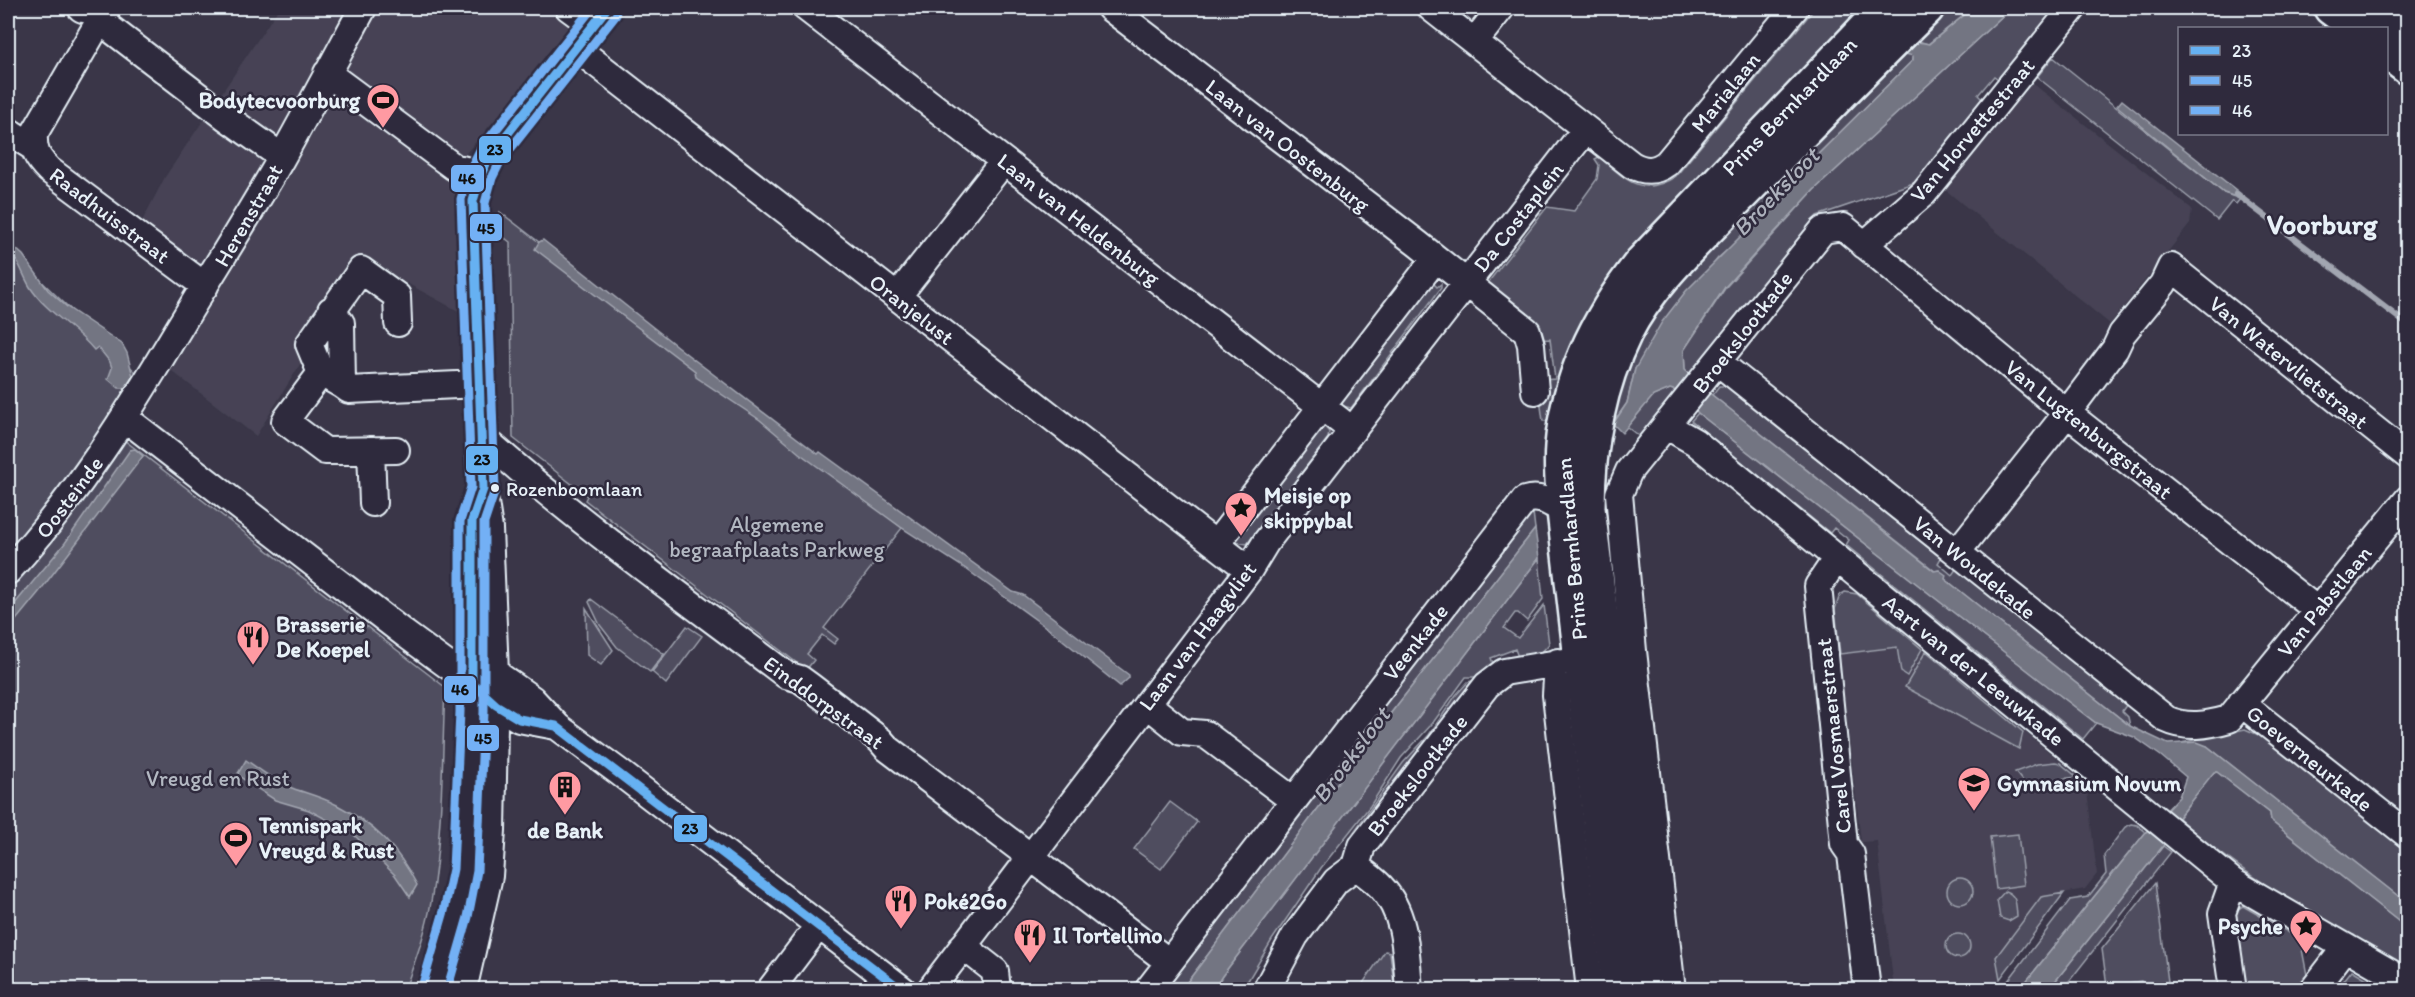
<svg xmlns="http://www.w3.org/2000/svg" width="2415" height="997" font-family="Itim,sans-serif">
	<rect width="100%" height="100%" fill="#3a3648"/>
	<filter id="ink" filterUnits="userSpaceOnUse"><feTurbulence type="fractalNoise" baseFrequency=".0167" numOctaves="2"/><feDisplacementMap in="SourceGraphic" scale="12" xChannelSelector="R" yChannelSelector="G"/><feConvolveMatrix kernelMatrix="1 2 1 2 8 2 1 2 1" color-interpolation-filters="sRGB"/></filter>
	<g filter="url(#ink)">
		<path fill="#464354" d="M279,8h313l-132,152 2,153 -98,-53 -108,176 -101,-78 49,-81 -65,-50 26,-50z
			M2031,82l161,127 -2,15 -80,100 -167,-136z
			M1845,591l13,2 228,190 11,91 -12,15 -44,8 -45,60 4,22 -8,10h-98l-17,-148 -16,1 -27,-233 2,-11z"/>
		<path fill="#504e5f" stroke="#9ca0ac" stroke-width="1.5" d="M1815,8h59l-318,410h-7l-1,3h-5l-3,-22 2,-19 13,-1 -5,-40 -13,1 -54,-51 64,-82 27,4 23,-32 2,-14 -4,-6 4,-2c27,22 42,42 77,19z
			M1950,8h23l-45,36 -10,-3 -5,19 -122,121 -16,21 -38,40 -19,16 -83,111 -8,34 -17,24 -3,-13 42,-100 258,-273z
			M2011,8h49l-59,73 -7,-5 -16,19 6,6 -65,80 -102,35 -127,160 -5,-6 -1,-20 42,-63 88,-97z
			M2053,57l171,136 16,6 -4,5 -4,-3 -15,19 -180,-143z
			M500,212l39,30v5l363,281 -78,100 14,11 -4,5 -12,-9 -15,19 7,6 -8,10 -221,-170 2,-4 -74,-58 -3,-196 -9,-7z
			M8,249l134,129 -32,51 335,258c-3,71 -2,144 -14,215 -5,30 -16,59 -26,87h-397z
			M1430,280l7,7 4,-3v4l-90,120 -8,-2 -2,-4z
			M1719,386h7l215,172 -3,5 14,12 4,-6 171,135 -5,7 6,6 2,9 -185,-147 -6,-9 -4,1 -223,-176z
			M1670,389l7,2 -36,47 -14,-11 26,-31z
			M1698,413l342,267 56,43 -13,16 -237,-194 3,-5 -15,-12 -4,5 -139,-112z
			M1320,427h5l4,5 -1,6 -81,106 -11,-2 -2,-6z
			M1533,512l2,17 -173,221 -180,239 -20,1 365,-476z
			M1539,558l4,41 -16,22 -9,-8h-3l-11,15 14,10 26,-33 5,39 -9,10 -22,3 -3,-8 -24,9 3,8 -16,11h-12l-34,47 -31,34 -31,48 -49,62 -49,72 -29,49 -29,1 8,-14z
			M1845,592l12,2 65,55 -15,27 -6,-4 -4,-25 -57,7 -5,-45 5,-14z
			M591,599l73,55 -14,18 -33,-25 -17,-22 -11,-23z
			M586,608l27,42 -12,15 -14,-10z
			M687,626l15,10 -36,48 -14,-12z
			M1926,651l97,81 -4,17 -114,-62z
			M1472,681l2,1 -121,155 -2,-1 52,-73 26,-28 27,-40 12,-13z
			M2245,729l23,10 139,112v52l-200,-157 -26,-3z
			M2055,762l5,1 17,14 -53,6 -9,-11 22,-8z
			M2217,772l53,41 1,8 136,107v42c-79,-47 -160,-90 -229,-152l33,-44z
			M1170,802l27,20 -36,47 -27,-20z
			M2132,824l5,1 9,7 -126,157 -19,1 69,-90 18,-3 18,-23 -2,-19 21,-28z
			M2018,834l6,51 -28,4 -6,-52z
			M2163,846l8,6 -108,137h-14z
			M1947 891a13 13 0 1 1 26 0a13 13 0 1 1-26 0Z
			M2155,883l14,106h-27l-1,-8 -34,5 -5,-37z
			M2005,891c12,4 11,14 12,25l-8,5 -9,-3 -3,-18z
			M2064,893l-64,86 -4,-22 45,-60z
			M2243,906l57,33 7,36 -12,14h-53l-9,-77z
			M1946 946a12 12 0 1 1 24 0a12 12 0 1 1-24 0Z
			M1385,951l5,1 4,33 -35,4z
			M2352,970l32,19h-47z"/>
		<path fill="#737482" stroke="#a2a6b1" stroke-width="1.5" d="M1973,8h38l-197,182 -52,56 -37,41 -41,63 1,20 27,25 222,176 5,-1 7,5 -1,4 185,147 38,18 29,-2 10,4 200,157v25l-136,-107 -1,-8 -53,-41h-3l-35,44 -16,30 -114,143h-29l126,-157 33,-35 7,-20 -25,-21 -27,-19 -38,-14 -56,-43 -342,-267 -21,-22 -7,-2 -17,7 -31,37 -9,-9 14,-21 8,-34 27,-47 24,-31 89,-89 16,-21 122,-121v-4l-11,-3c9,-11 13,-13 27,-9z
			M2122,100l119,94 1,5 -18,-6 -107,-87z
			M543,240l145,115 130,99 2,-2 193,140 10,3 106,80v3l-9,8 -66,-53 -88,-64 -64,-41 -103,-75 -39,-33 -64,-43 -1,-6 -160,-122 4,-7z
			M8,242l15,13 25,35 19,17 55,37 5,9 6,23 -8,12h-6l-11,-9 4,-11 -2,-6 -12,-15 -4,3c-19,-23 -48,-38 -64,-63 -8,-13 -10,-26 -22,-36z
			M135,449l8,7 -104,136 -31,38v-18l57,-69 65,-93z
			M1535,529l4,29 -317,418 -8,13h-32l180,-239z
			M246,760c14,10 27,20 43,27 16,6 33,10 48,18 37,19 61,43 80,80l-7,12 -15,-22 -43,-42 -43,-23 -34,-10 -38,-25z"/>
		<g fill="none" stroke-linecap="round" stroke-linejoin="round">
			<path stroke="#a2a6b1" stroke-width="6" d="M2236,194l172,131"/>
			<g stroke="#e8f1f8" stroke-width="30">
				<path id="minor" d="M81,8l2,1
					M107,8l-73,126c-1,17 3,24 15,36l156,116
					M569,8l23,17
					M806,8l546,422
					M1110,8l308,236 109,87 4,14 4,46
					M1431,8l201,157c13,7 23,7 35,-2l128,-155
					M99,20l128,98 55,39
					M1475,41l26,-33
					M575,47l674,523
					M327,73l127,94 27,7
					M8,131l25,16
					M1864,245l60,-52 149,-185
					M897,297l107,-136
					M331,310l10,13 1,62 7,5 130,-6
					M1718,362l448,357c21,10 42,6 63,0l179,-220
					M321,373l-12,-29 52,-74 36,26 1,27
					M342,385l-21,-12 -36,48 40,30 71,-1
					M125,418l280,216 67,49 24,22 23,14 37,7
					M1667,426l28,16 538,440 175,101
					M481,443h8c94,83 197,156 297,232l14,4 11,8 69,53 7,8 282,214
					M371,450l2,53
					M1216,544l219,-285
					M1957,552l110,-139 48,-64 7,-15 41,-50 8,-17 237,189
					M1837,558l-19,28 26,258 7,10 16,136
					M8,571c69,-75 122,-161 174,-248 33,-55 67,-108 99,-164 28,-50 55,-101 82,-151
					M1558,662l-2,33 34,295
					M495,673l37,26 26,28 61,45 284,218
					M2241,703l167,132
					M1147,704l35,28 23,2 88,66
					M1356,866c8,7 18,13 25,21 26,27 25,68 28,103
					M963,946l32,25 2,19
					M434,990l22,-76 9,-44 7,-158v-191l2,-6
					M460,990l6,-13 23,-101 3,-46 3,-157 -6,-144 -6,-40 -10,-288 8,-27 9,-18 117,-148
					M770,990l49,-65
					M930,990l319,-420 17,-28 320,-413
					M1148,990l377,-490c16,-5 25,3 39,11
					M1266,990l29,-54 41,-55 20,-15 6,-20 125,-161 17,-13 96,-16
					M1672,990l-39,-339 -14,-157 10,-23 194,-241 20,-3 224,186 250,197
					M2233,990l-11,-77 11,-31
					M2313,990l33,-43"/>
			</g>
			<g stroke="#e8f1f8" stroke-width="38">
				<path id="major" d="M2331,8l27,20
					M2372,8l36,27
					M2386,51l22,17
					M1619,990l-55,-479c-1,-21 -4,-43 -2,-65 6,-68 37,-130 79,-183l244,-255
					M1646,990l-58,-482c0,-61 10,-120 37,-175 26,-52 74,-94 113,-135 63,-64 125,-128 189,-190"/>
			</g>
			<use href="#minor" stroke="#2f2a3d" stroke-width="26"/>
			<use href="#major" stroke="#2f2a3d" stroke-width="33"/>
			<g stroke="#2f2a3d" stroke-width="14">
				<path id="bus-1" d="M472,683v-162l11,-32 -10,-288 8,-27 9,-18 117,-148
					M472,683l24,22 23,14 37,7 346,264"/>
			</g>
			<g stroke="#2f2a3d" stroke-width="14">
				<path id="bus-2" d="M447,990l21,-73 9,-46 7,-159v-189l11,-33 -10,-287 7,-25 8,-16 116,-147"/>
			</g>
			<g stroke="#2f2a3d" stroke-width="14">
				<path id="bus-3" d="M422,987l22,-76 9,-42 7,-157v-191l11,-34 -10,-288 9,-29 10,-20 112,-142"/>
			</g>
			<use href="#bus-1" stroke="#66b1f2" stroke-width="9"/>
			<use href="#bus-2" stroke="#73b0f5" stroke-width="9"/>
			<use href="#bus-3" stroke="#73b0f5" stroke-width="9"/>
		</g>
	</g>
	<defs>
		<g id="stadium-pin" transform="scale(1.725)"><path d="M0 17L-7.5 6A9.5 9.5 0 1 1 7.5 6Z" fill="#ff9aa2" stroke="#2f2a3d"/><path d="M0-5a6.5 5 0 1 0 0 10a6.5 5 0 1 0 0-10ZM-3.5-1.8h7v3.6h-7Z" fill="#111"/></g>
		<g id="sight-pin" transform="scale(1.725)"><path d="M0 17L-7.5 6A9.5 9.5 0 1 1 7.5 6Z" fill="#ff9aa2" stroke="#2f2a3d"/><path d="M0-6L1.8-2.2L6-1.7L2.9 1.2L3.7 5.4L0 3.3L-3.7 5.4L-2.9 1.2L-6-1.7L-1.8-2.2Z" fill="#111"/></g>
		<g id="restaurant-pin" transform="scale(1.725)"><path d="M0 17L-7.5 6A9.5 9.5 0 1 1 7.5 6Z" fill="#ff9aa2" stroke="#2f2a3d"/><path d="M-5-6h1v4h1v-4h1v4h1v-4h1v5L-1.5 .5V6h-2V.5L-5-1ZM5-6V6H3V1.5H1.5Q1.5-4 5-6Z" fill="#111"/></g>
		<g id="school-pin" transform="scale(1.725)"><path d="M0 17L-7.5 6A9.5 9.5 0 1 1 7.5 6Z" fill="#ff9aa2" stroke="#2f2a3d"/><path d="M0-5L7-2L0 1L-7-2ZM-4 1L0 2.5L4 1V4Q0 6-4 4Z" fill="#111"/></g>
		<g id="building-pin" transform="scale(1.725)"><path d="M0 17L-7.5 6A9.5 9.5 0 1 1 7.5 6Z" fill="#ff9aa2" stroke="#2f2a3d"/><path d="M-4-6H4V6H1V3H-1V6H-4ZM-2.5-4.3h1.7v1.8h-1.7ZM.8-4.3h1.7v1.8H.8ZM-2.5-1h1.7V.8h-1.7ZM.8-1h1.7V.8H.8Z" fill="#111"/></g>
	</defs>
	<g fill-rule="evenodd">
		<use href="#stadium-pin" x="383" y="100"/>
		<use href="#sight-pin" x="1241" y="508"/>
		<use href="#restaurant-pin" x="253" y="637"/>
		<use href="#school-pin" x="1974" y="783"/>
		<use href="#building-pin" x="565" y="787"/>
		<use href="#stadium-pin" x="236" y="838"/>
		<use href="#restaurant-pin" x="901" y="901"/>
		<use href="#sight-pin" x="2306" y="926"/>
		<use href="#restaurant-pin" x="1030" y="935"/>
	</g>
	<circle fill="#e8f1f8" stroke="#2f2a3d" stroke-width="2" cx="495" cy="488" r="5"/>
	<g text-anchor="middle" stroke-width="5" stroke-linejoin="round" paint-order="stroke">
		<g font-size="20" fill="#e8f1f8" stroke="#2f2a3d" text-anchor="start">
			<text x="506" y="496">Rozenboomlaan</text>
		</g>
		<g font-size="22" fill="#e8f1f8" stroke="#2f2a3d">
			<text transform="translate(1725 92) rotate(-51)" y="8">Marialaan</text>
			<text transform="translate(1789 106) rotate(-46)" y="8">Prins Bernhardlaan</text>
			<text transform="translate(1972 130) rotate(-50)" y="8">Van Horvettestraat</text>
			<text transform="translate(1288 145) rotate(38)" y="8">Laan van Oostenburg</text>
			<text transform="translate(110 215) rotate(37)" y="8">Raadhuisstraat</text>
			<text transform="translate(248 215) rotate(-60)" y="8">Herenstraat</text>
			<text transform="translate(1518 217) rotate(-52)" y="8">Da Costaplein</text>
			<text transform="translate(1079 219) rotate(38)" y="8">Laan van Heldenburg</text>
			<text transform="translate(912 309) rotate(38)" y="8">Oranjelust</text>
			<text transform="translate(1742 332) rotate(-52)" y="8">Broekslootkade</text>
			<text transform="translate(2289 362) rotate(39)" y="8">Van Watervlietstraat</text>
			<text transform="translate(2089 429) rotate(39)" y="8">Van Lugtenburgstraat</text>
			<text transform="translate(69 497) rotate(-53)" y="8">Oosteinde</text>
			<text transform="translate(1571 549) rotate(-95)" y="8">Prins Bernhardlaan</text>
			<text transform="translate(1975 567) rotate(39)" y="8">Van Woudekade</text>
			<text transform="translate(2324 601) rotate(-51)" y="8">Van Pabstlaan</text>
			<text transform="translate(1197 636) rotate(-53)" y="8">Laan van Haagvliet</text>
			<text transform="translate(1415 642) rotate(-52)" y="8">Veenkade</text>
			<text transform="translate(1974 670) rotate(39)" y="8">Aart van der Leeuwkade</text>
			<text transform="translate(824 702) rotate(36)" y="8">Einddorpstraat</text>
			<text transform="translate(1833 736) rotate(-96)" y="8">Carel Vosmaerstraat</text>
			<text transform="translate(2310 758) rotate(39)" y="8">Goeverneurkade</text>
			<text transform="translate(1417 775) rotate(-52)" y="8">Broekslootkade</text>
		</g>
		<g font-size="22" font-weight="bold" fill="#e8f1f8" stroke="#2f2a3d" text-anchor="start">
			<text x="360" y="108" text-anchor="end">Bodytecvoorburg</text>
			<text x="1264" y="503">Meisje op<tspan x="1264" dy="25">skippybal</tspan></text>
			<text x="276" y="632">Brasserie<tspan x="276" dy="25">De Koepel</tspan></text>
			<text x="1997" y="791">Gymnasium Novum</text>
			<text x="259" y="833">Tennispark<tspan x="259" dy="25">Vreugd &amp; Rust</tspan></text>
			<text x="565" y="838" text-anchor="middle">de Bank</text>
			<text x="924" y="909">Poké2Go</text>
			<text x="2283" y="934" text-anchor="end">Psyche</text>
			<text x="1053" y="943">Il Tortellino</text>
		</g>
		<g font-size="22" fill="#b3b8c2" stroke="#2f2a3d">
			<text x="777" y="532">Algemene<tspan x="777" dy="25">begraafplaats Parkweg</tspan></text>
			<text x="218" y="786">Vreugd en Rust</text>
		</g>
		<g font-size="24" font-style="italic" fill="#aeb2bd" stroke="#2f2a3d">
			<text transform="translate(1776 192) rotate(-46)" y="8">Broeksloot</text>
			<text transform="translate(1351 755) rotate(-53)" y="8">Broeksloot</text>
		</g>
		<g font-size="28" font-weight="bold" fill="#e8f1f8" stroke="#2f2a3d">
			<text x="2322" y="234">Voorburg</text>
		</g>
	</g>
	<g stroke="#2f2a3d" stroke-width="2">
		<rect x="478" y="135" width="34" height="29" rx="6" fill="#66b1f2"/>
		<rect x="450" y="164" width="35" height="29" rx="6" fill="#73b0f5"/>
		<rect x="469" y="213" width="34" height="29" rx="6" fill="#73b0f5"/>
		<rect x="465" y="445" width="34" height="29" rx="6" fill="#66b1f2"/>
		<rect x="443" y="675" width="34" height="29" rx="6" fill="#73b0f5"/>
		<rect x="466" y="724" width="34" height="28" rx="6" fill="#73b0f5"/>
		<rect x="673" y="814" width="35" height="29" rx="6" fill="#66b1f2"/>
	</g>
	<g font-size="16" text-anchor="middle" font-weight="bold" fill="#111">
		<text x="495" y="155">23</text>
		<text x="467" y="184">46</text>
		<text x="486" y="234">45</text>
		<text x="482" y="465">23</text>
		<text x="460" y="695">46</text>
		<text x="483" y="744">45</text>
		<text x="690" y="834">23</text>
	</g>
	<rect width="2415" height="997" fill="none" stroke="#2f2a3d" stroke-width="30"/>
	<rect x="15" y="15" width="2385" height="967" fill="none" stroke="#e8f1f8" stroke-width="2" filter="url(#ink)"/>
	<rect x="2178" y="27" width="210" height="108" fill="#2f2a3d" stroke="#797a88" stroke-width="1.5"/>
	<rect x="2190" y="46" width="30" height="9" fill="#66b1f2" stroke="#797a88" stroke-width="1.5"/>
	<text x="2232" y="57" font-size="18" fill="#e8f1f8">23</text>
	<rect x="2190" y="76" width="30" height="9" fill="#73b0f5" stroke="#797a88" stroke-width="1.5"/>
	<text x="2232" y="87" font-size="18" fill="#e8f1f8">45</text>
	<rect x="2190" y="106" width="30" height="9" fill="#73b0f5" stroke="#797a88" stroke-width="1.5"/>
	<text x="2232" y="117" font-size="18" fill="#e8f1f8">46</text>
</svg>
